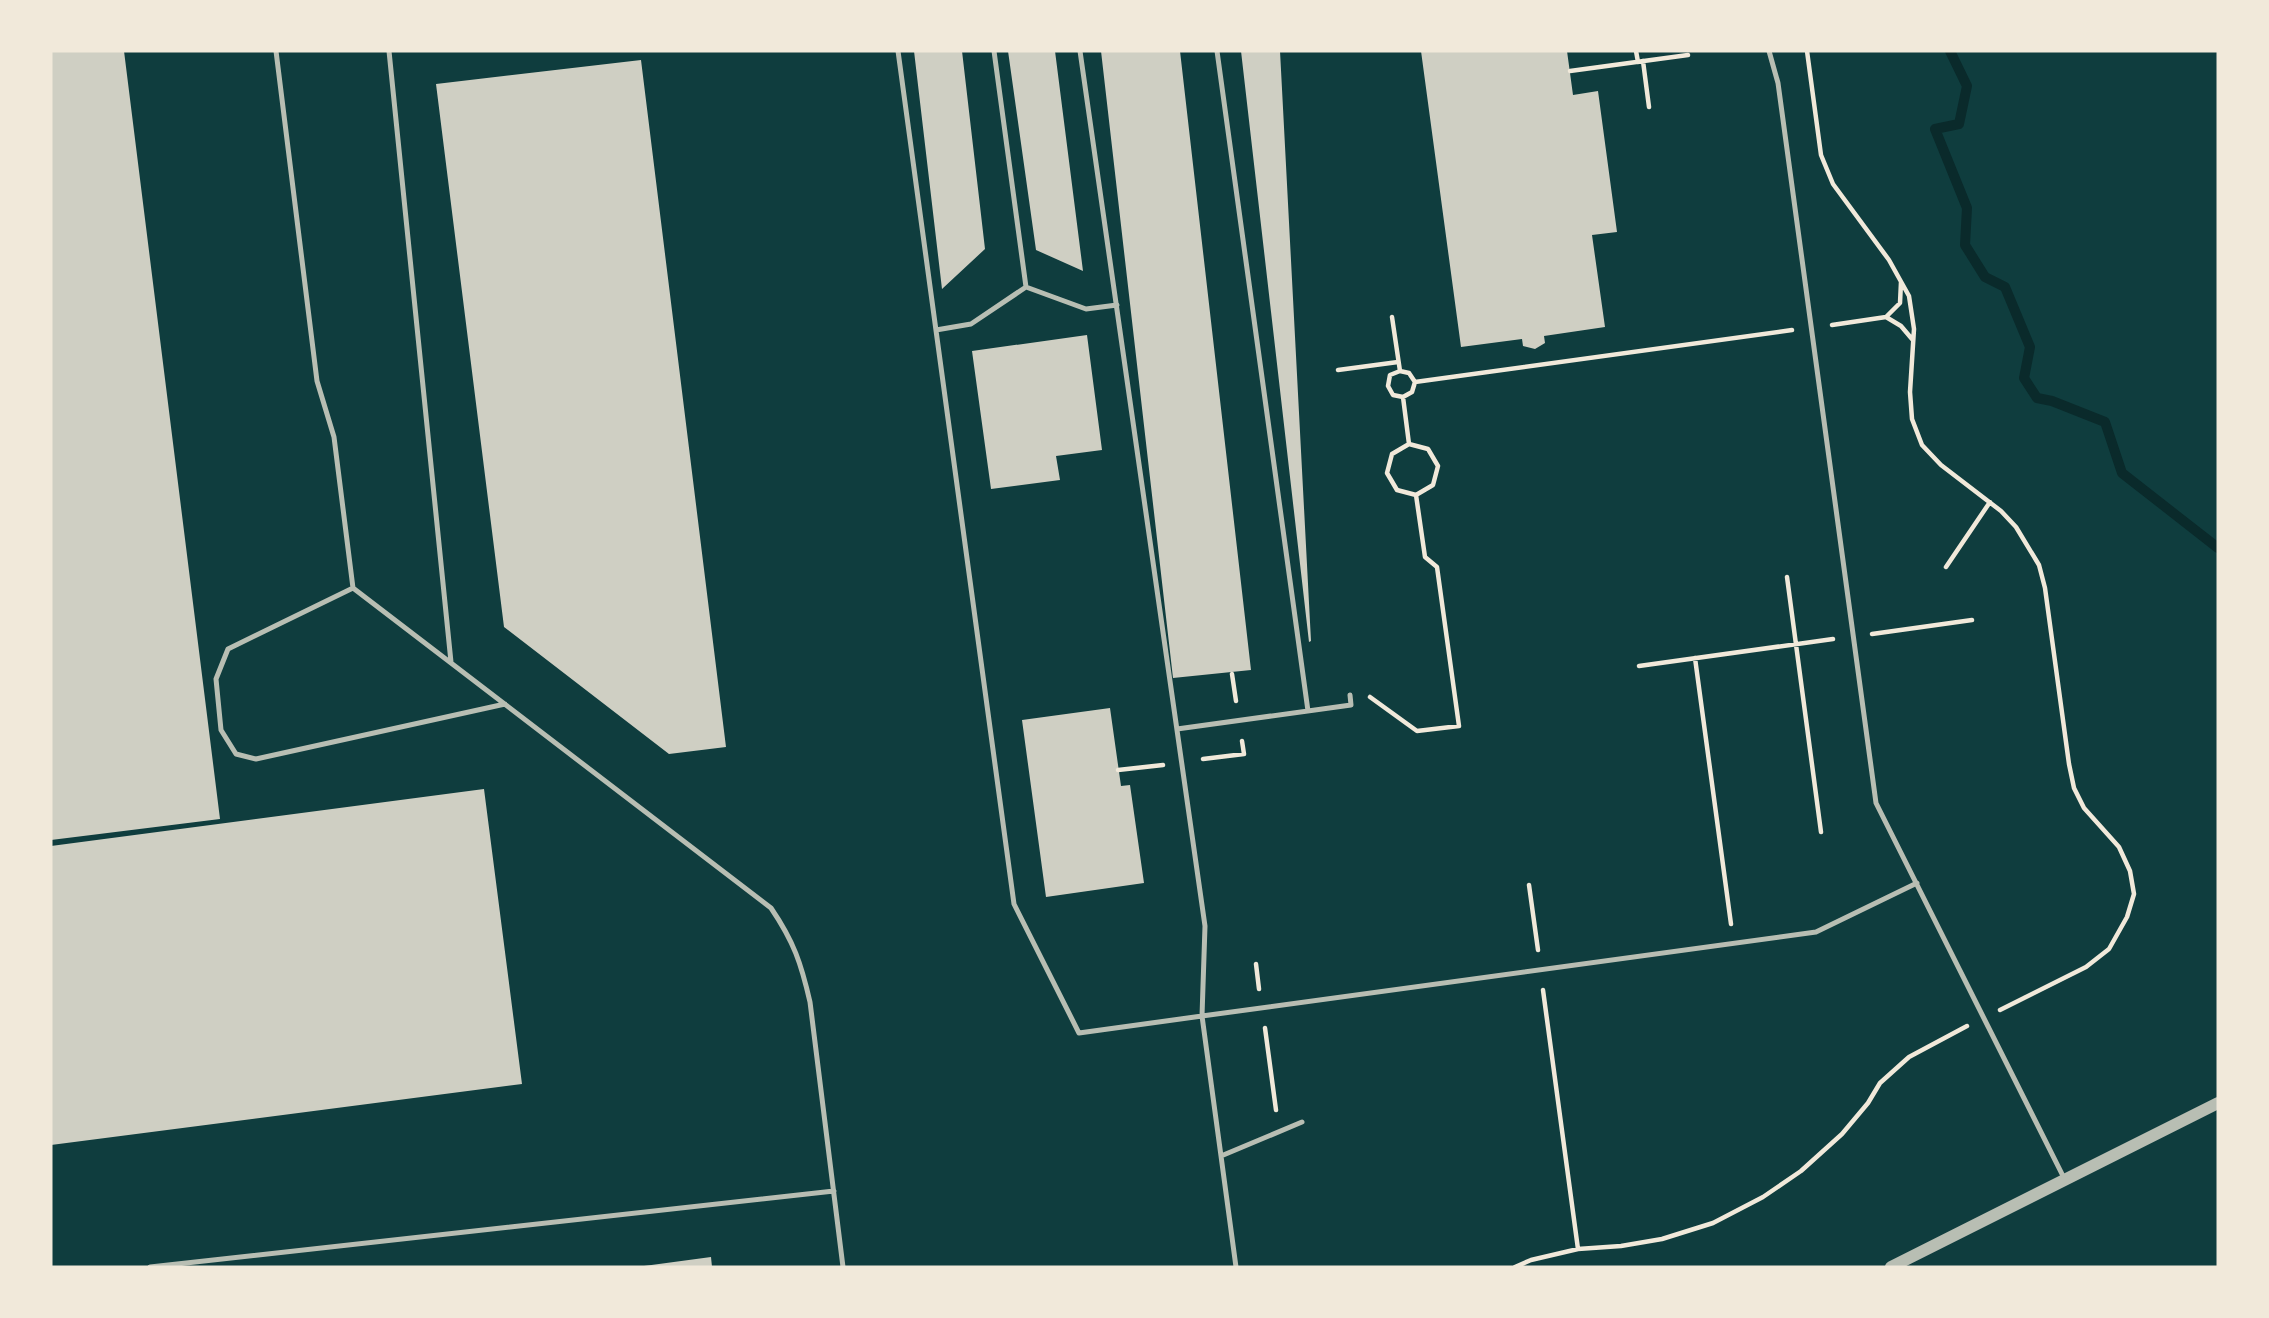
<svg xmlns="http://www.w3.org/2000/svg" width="2269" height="1318" font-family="'Public Sans',sans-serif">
	<rect width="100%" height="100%" fill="#0f3d3e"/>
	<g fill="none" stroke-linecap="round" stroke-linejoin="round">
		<path stroke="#0a2a2b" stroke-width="10" d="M1950,51l17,35 -8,38 -24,5 32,79 -2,37 20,32 20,10 25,60 -6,31 13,20 15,3 53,21 17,51 96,75"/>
	</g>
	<path fill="#cfcfc3" d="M51,51h73l96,768 -169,21z
		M914,51h48l23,198 -43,40z
		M1008,51h47l28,220 -47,-21z
		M1101,51h79l71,619 -78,8z
		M1241,51h39l31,590 -2,1z
		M1421,51h146l6,44 25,-4 19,141 -25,3 13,92 -61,9 1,7 -10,6 -12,-3 -1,-7 -61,8z
		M641,60l85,687 -57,7 -165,-127 -68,-543z
		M1087,335l15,115 -46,6 4,24 -69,9 -19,-138z
		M1110,708l11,78 9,-1 14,98 -98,14 -24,-177z
		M484,789l38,295 -471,61v-299z
		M711,1257l1,10h-67l-1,-1z"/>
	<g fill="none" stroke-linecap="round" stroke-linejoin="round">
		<path stroke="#f1e9da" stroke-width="4.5" d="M1636,51l2,11
			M1807,51l14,104 12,29 56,76 20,36 5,33 -4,63 2,27 10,26 19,20 60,46 15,16 23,38 6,23 24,176 5,24 10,20 35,39 11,24 4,23 -7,23 -18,32 -23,18 -86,43
			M1643,61l6,46
			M1570,71l118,-16
			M1886,317l14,-14 1,-21
			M1832,325l54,-8 15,9 11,13
			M1338,370l60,-8
			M1400,371l-10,4 -2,11 5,9 10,2
			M1415,382l377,-52
			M1409,444l-17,10 -5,19 10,17 19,5
			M1946,567l44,-65
			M1787,577l34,255
			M1872,634l100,-14
			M1695,658l36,266
			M1639,666l194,-27
			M1232,674l4,27
			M1370,697l47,34 42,-5 -22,-159 -12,-10 -9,-62 17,-10 5,-19 -10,-17 -19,-5 -6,-47 9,-5 3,-10 -6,-9 -9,-2 -8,-54
			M1203,759l41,-5 -2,-13
			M1118,770l45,-5
			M1529,885l9,65
			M1256,964l3,25
			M1543,990l35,259
			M1265,1028l11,82
			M1515,1267l16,-7 47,-11 43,-3 41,-7 51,-16 50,-26 38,-26 41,-37 26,-31 12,-20 29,-26 58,-31"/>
		<path stroke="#b8beb3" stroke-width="5" d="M276,51l41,330 17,56 19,151 418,320c23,34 30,55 39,94l33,265
			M389,51l62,611
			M898,51l116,853 65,129 123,-17 19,140
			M994,51l32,236
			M1080,51l125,875 -3,90 614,-84 101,-49
			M1217,51l91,660
			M1769,51l9,32 98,720 188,375
			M936,330l35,-6 55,-37 60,22 31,-4
			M353,588l-125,61 -12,30 5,51 15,24 20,5 249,-55
			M1177,729l174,-24 -1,-10
			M150,1267l684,-76
			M1236,1267l-15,-111 81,-34"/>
		<path stroke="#b8beb3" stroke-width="12" d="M1891,1267l327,-164"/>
	</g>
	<rect width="2269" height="1318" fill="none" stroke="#f1e9da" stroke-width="105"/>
</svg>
